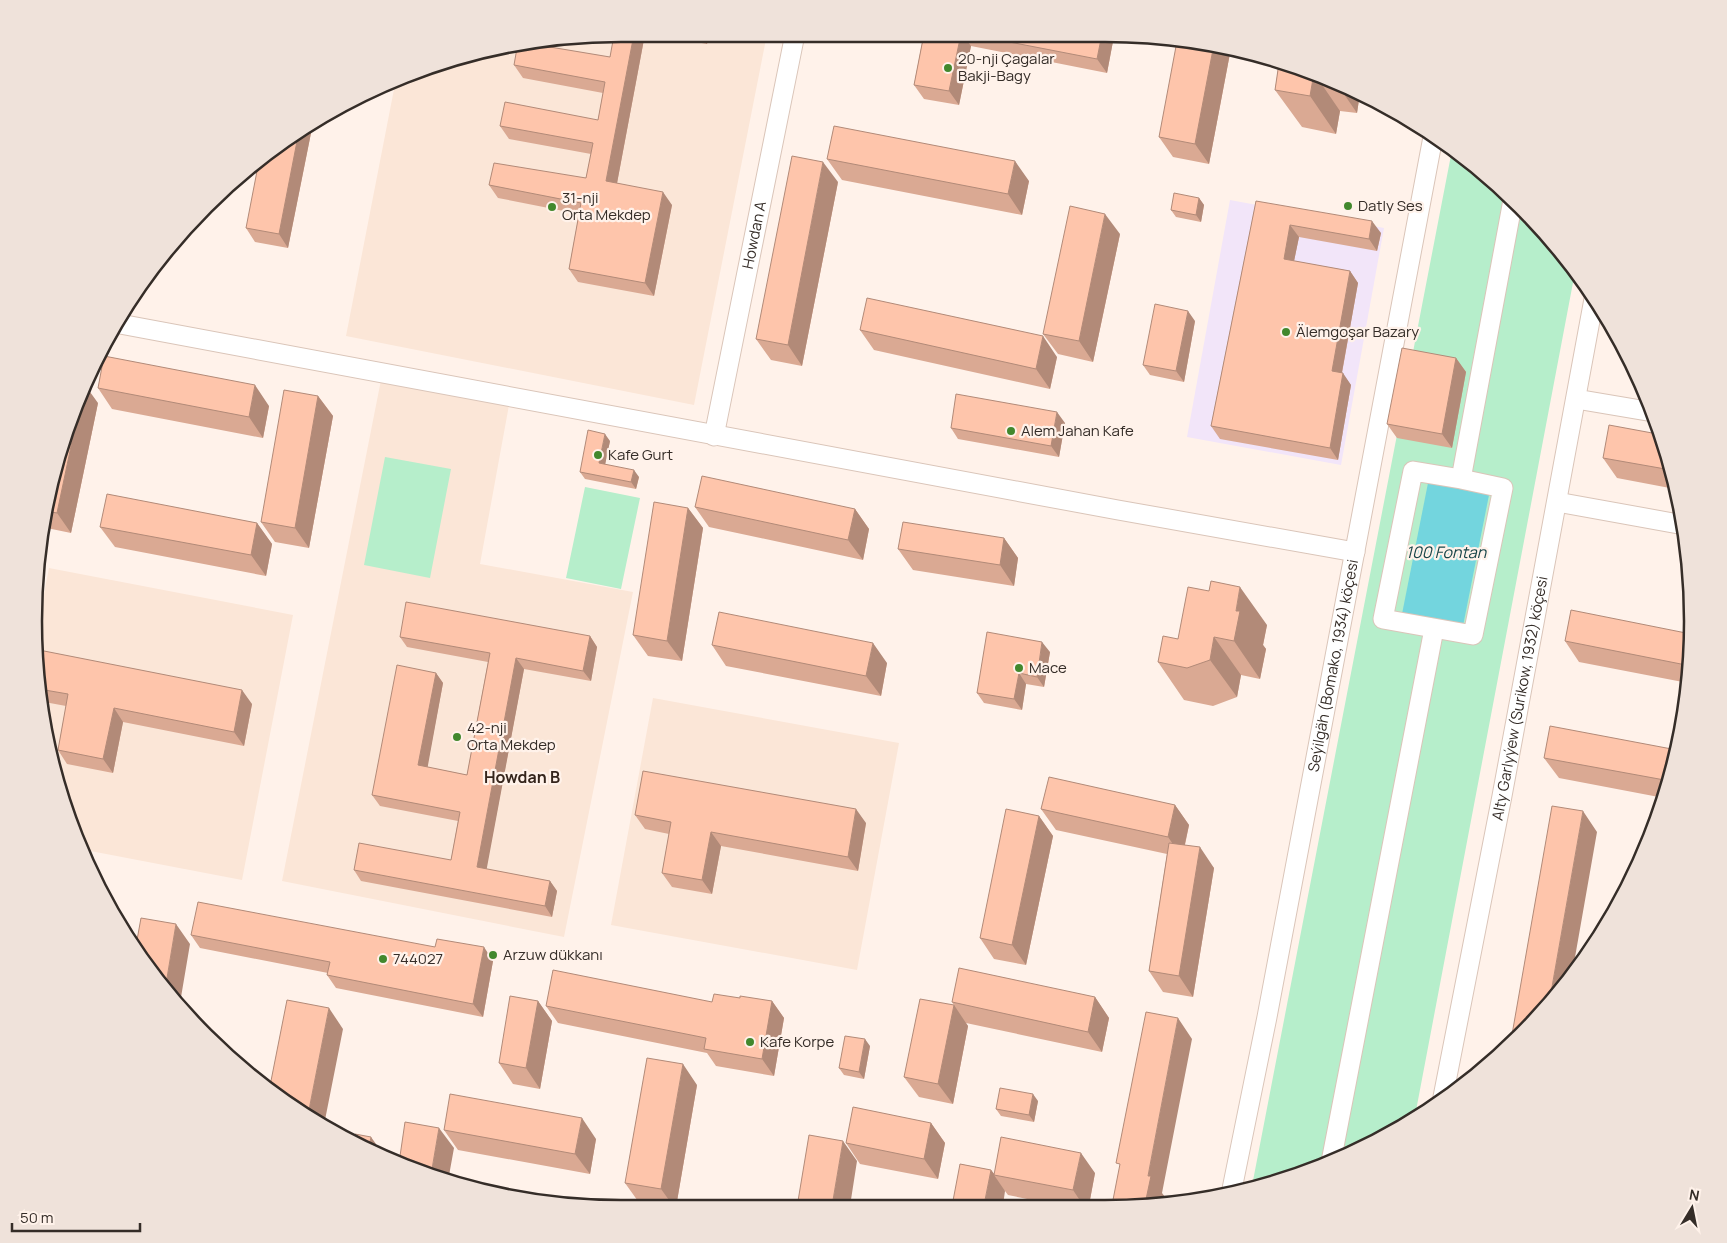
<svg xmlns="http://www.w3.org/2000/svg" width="1727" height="1243" font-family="Manrope,sans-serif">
	<rect width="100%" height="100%" fill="#fff2ea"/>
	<path fill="#f2e5f9" d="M1230,200l154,28 -43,237 -154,-28z"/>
	<path fill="#fbe6d7" d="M621,34h146l-73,371 -348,-69 50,-257 73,-25z
		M381,380l128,25 -29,159 153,28 -69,345 -282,-56z
		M49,568l244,47 -51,265 -162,-31 -41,-151v-79z
		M653,698l246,45 -42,227 -246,-45z"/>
	<path fill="#b6eecb" d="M1452,150l41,29 55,55 27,38 -160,844 -50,33 -114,42z
		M385,457l66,12 -21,109 -66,-13z
		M585,487l55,11 -19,91 -55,-11z"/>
	<path fill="#73d5de" d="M1429,478l61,12 -27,136 -61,-12z"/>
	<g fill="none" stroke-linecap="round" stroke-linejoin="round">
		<g stroke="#dac5b9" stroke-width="21">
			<g id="minor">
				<path d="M120,324l998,186 237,42"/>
				<path d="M1576,399l77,13"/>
				<path id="s1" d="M714,436l81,-402"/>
				<path d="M1461,479l42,9 -30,147 -90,-16 30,-148 48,8 52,-279"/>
				<path d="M1557,502l127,23"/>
				<path id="s2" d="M1443,1097l59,-301 92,-497"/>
				<path d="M1331,1162l103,-533"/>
				<path id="s3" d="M1231,1194l36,-177 166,-880"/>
			</g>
		</g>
		<use href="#minor" stroke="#fff" stroke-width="19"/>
	</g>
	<path fill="#daa993" d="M622,34h23l-28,149 55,22 -18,91 -76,-14 -9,-13 10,-55 -81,-16 -9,-13 97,-7 5,-24 -82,-15 -9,-13 98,-6 5,-27 -80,-15 -9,-13 96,-8z
		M653,34h56l-2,10z
		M902,34h211l1,2 -7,37 -136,-27 -12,59 -35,-6 -10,-14 9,-47z
		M1220,45l11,3 -22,116 -36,-7 -14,-20z
		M1279,63l51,15 30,15 -3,20 -17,-2 -4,23 -34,-7 -27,-37z
		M313,123l-25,125 -33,-6 -9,-14 49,-95z
		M827,159l202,22 -7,34 -180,-35z
		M838,182l-36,184 -31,-6 -15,-21z
		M1199,198l5,7 -3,17 -25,-5 -5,-7z
		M1256,201l125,32 -4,18 -78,-14 -5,24 56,10 8,12 -16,90 9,12 -13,75 -118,-21 -9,-13z
		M1120,234l-27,128 -35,-8 -15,-20z
		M1195,321l-11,61 -34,-7 -7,-10z
		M860,330l197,27 -7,32 -176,-39z
		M1456,358l10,14 -14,76 -55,-10 -10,-14z
		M98,388l171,18 -6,32 -151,-29z
		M318,396l15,20 -24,132 -34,-6 -14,-20z
		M98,403l-27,130 -29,-6 12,-58z
		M1065,423l-6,34 -101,-18 -7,-11z
		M1663,435l12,54 -58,-11 -14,-20z
		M610,441l-5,23 34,13 -3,12 -51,-10 -5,-7z
		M695,507l160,2 14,20 -6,31 -154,-33z
		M688,508l15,20 -21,133 -34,-5 -15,-21z
		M257,523l15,21 -6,32 -151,-29 -15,-20z
		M1004,538l14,20 -4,28 -101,-16 -15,-21z
		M1267,625l-4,20 3,4 -6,30 -19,-4 -4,22 -24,9 -29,-6 -26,-38 20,-23z
		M590,636l7,11 -6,34 -67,-12 -38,200 64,12 7,10 -5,26 -191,-36 -7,-11 97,-10 7,-39 -78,-15 -8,-11 64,-122 7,10 -16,84 40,8 21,-113 -81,-15 -7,-10z
		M1565,641l127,19 -4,23 -109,-21z
		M712,645l175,18 -6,33 -155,-30z
		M39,650l213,54 -8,42 -121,-24 -10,51 -46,-9 -9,-14 8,-44 -27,-5z
		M1050,652l-6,35 -18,-3 -4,26 -38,-7 -7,-10z
		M1544,758l129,16 -9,24 -105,-20z
		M1175,805l14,20 -4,20 29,23 -21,129 -30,-5 -14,-21 18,-117 -111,-24 -15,-21z
		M635,815l231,8 -8,48 -137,-25 -9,48 -40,-7 -10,-14 7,-39 -24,-5z
		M1039,816l14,20 -27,129 -32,-6 -14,-21z
		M191,935l302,26 -10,56 -147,-29 -9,-13 1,-2 -128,-25z
		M1095,997l14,21 -7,34 -136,-29 -14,-21z
		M740,998l32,3 12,17 -10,58 -58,-10 -9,-13 -149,-30 -12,-17 166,-4z
		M538,1001l14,20 -12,68 -27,-5 -14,-21z
		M954,1005l14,21 -15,78 -34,-7 -15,-20z
		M870,1046l-6,33 -20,-4 -5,-7z
		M697,1085l-21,122 -14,1 -22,-4 -15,-21z
		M1038,1101l-4,21 -33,-6 -5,-7z
		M931,1123l14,20 -7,36 -78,-15 -14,-21z
		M444,1130l152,9 -6,35 -132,-24z
		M960,1164l31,6 3,4 101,-1 -6,32h-32l-49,-10 -3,-4z"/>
	<path fill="#b28a78" d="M634,34h11l-30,160 -9,-13z
		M700,34h9l-2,10z
		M961,34h1l9,12 -12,59 -10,-14z
		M1102,34h11l1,2 -7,37 -10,-14z
		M1214,44l6,1 11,3 -22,116 -14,-20z
		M1314,73l26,38 -4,23 -26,-38z
		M1335,81l25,12 -3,20z
		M313,123l-25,125 -9,-14 20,-103z
		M1015,161l14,20 -7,34 -14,-21z
		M823,162l15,20 -36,184 -14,-21z
		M663,192l9,13 -18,91 -9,-13z
		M1199,198l5,7 -3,17 -5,-7z
		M1105,214l15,20 -27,128 -14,-21z
		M1372,221l9,12 -4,18 -8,-12z
		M1290,225l9,12 -7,34 -8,-12z
		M1350,271l8,12 -18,100 -8,-12z
		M1188,311l7,10 -11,61 -8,-11z
		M1043,336l14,21 -7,32 -14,-20z
		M1456,358l10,14 -14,76 -10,-14z
		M1343,373l8,12 -13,75 -8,-12z
		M85,385l13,18 -27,130 -14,-20 25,-119z
		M255,385l14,21 -6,32 -14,-21z
		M318,396l15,20 -24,132 -14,-20z
		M1057,412l8,11 -6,34 -8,-11z
		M605,434l5,7 -6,29 -5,-7z
		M634,470l5,7 -3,12 -5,-7z
		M688,508l15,20 -21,133 -15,-20z
		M855,509l14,20 -6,31 -15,-20z
		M257,523l15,21 -6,32 -15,-21z
		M1004,538l14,20 -4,28 -14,-21z
		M1240,587l27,38 -4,20 3,4 -6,30 -26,-38 2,-30z
		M590,636l7,11 -6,34 -8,-10z
		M1214,637l27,38 -4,22 -27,-37z
		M1042,642l8,10 -6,35 -7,-10z
		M873,643l14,20 -6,33 -15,-20z
		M516,658l8,11 -39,209 -8,-11z
		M436,673l7,10 -17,93 -8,-11z
		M1019,673l7,11 -4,26 -8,-11z
		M242,690l10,14 -8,42 -10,-14z
		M114,708l9,14 -10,51 -10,-14z
		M1175,805l14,20 -7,32 -14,-20z
		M856,809l10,14 -8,48 -10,-14z
		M1583,811l14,21 -26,148 -22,24z
		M1039,816l14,20 -27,129 -14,-20z
		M711,832l10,14 -9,48 -10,-14z
		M1200,847l14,21 -21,129 -14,-21z
		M550,881l7,10 -5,26 -7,-11z
		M112,898l5,7 -2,10 -4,-9z
		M176,924l14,20 -11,65 -14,-19z
		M484,947l9,14 -10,56 -10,-13z
		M1095,997l14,21 -7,34 -14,-20z
		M538,1001l14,20 -12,68 -14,-21z
		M772,1001l12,17 -10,58 -12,-17z
		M954,1005l14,21 -15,78 -15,-20z
		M329,1008l14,21 -19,96 -16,-10z
		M1178,1018l14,21 -30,154 3,4 -1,7h-19l3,-28z
		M865,1039l5,7 -6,33 -5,-7z
		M683,1064l14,21 -21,122h-2l-13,-18z
		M1033,1094l5,7 -4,21 -5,-7z
		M582,1118l14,21 -6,35 -15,-20z
		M931,1123l14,20 -7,36 -14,-20z
		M439,1128l15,20 -6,33 -17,-6z
		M371,1137l5,7 -2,9 -6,-2z
		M843,1141l14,20 -7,45h-18z
		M1081,1153l14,20 -6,32h-6l-10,-15z
		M991,1170l4,5h-1l11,16 -2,14h-19z"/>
	<path fill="#fec5ab" stroke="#b28a78" d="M622,34h12l-28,147 57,11 -18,91 -76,-14 12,-66 -92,-18 5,-22 92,15 7,-35 -93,-17 5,-24 93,18 7,-38 -91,-17 3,-17 21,-3 72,12 4,-22z
		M924,34h37l-12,57 -35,-6z
		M968,34h134l-5,25z
		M1177,41l37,3 -19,100 -36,-7z
		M1279,63l35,10 -4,23 -35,-6z
		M834,126l181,35 -7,33 -181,-35z
		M299,131l-20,103 -33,-6 12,-62 37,-33z
		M792,156l31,6 -35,183 -32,-6z
		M1174,193l25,5 -3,17 -25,-5z
		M1256,201l116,20 -3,18 -79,-14 -6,34 66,12 -18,100 11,2 -13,75 -119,-22z
		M1070,206l35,8 -26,127 -36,-7z
		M867,298l176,38 -7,33 -176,-39z
		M1155,304l33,7 -12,60 -33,-6z
		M1402,348l54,10 -14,76 -55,-10z
		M104,356l151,29 -6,32 -151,-29z
		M284,390l34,6 -23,132 -34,-6z
		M82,394l-25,119 -11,-2 8,-42z
		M956,394l101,18 -6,34 -100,-18z
		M1609,425l54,10 8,35 -68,-12z
		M588,430l17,4 -6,29 35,7 -3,12 -51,-10z
		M702,476l153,33 -7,31 -153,-33z
		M107,494l150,29 -6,32 -151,-28z
		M654,502l34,6 -21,133 -34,-6z
		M903,522l101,16 -4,27 -102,-16z
		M1211,581l29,6 -4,24h4l-6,30 -20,-4 -4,23 -23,8 -29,-6 5,-26 15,3 10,-52 21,4z
		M406,602l184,34 -7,35 -67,-13 -39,209 73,14 -5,25 -191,-36 5,-27 92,17 9,-48 -88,-17 25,-130 39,8 -18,92 49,10 23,-122 -90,-16z
		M1571,610l120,24 1,26 -1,6 -126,-25z
		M719,612l154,31 -7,33 -154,-31z
		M987,632l55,10 -5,35 -18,-4 -5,26 -37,-6z
		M39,650l203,40 -8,42 -120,-24 -11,51 -45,-9 10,-56 -29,-5z
		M1550,726l127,24 -4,24 -3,7 -126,-23z
		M643,771l213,38 -8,48 -137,-25 -9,48 -40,-7 9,-51 -36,-7z
		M1049,777l126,28 -7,32 -127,-28z
		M1552,806l31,5 -34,193 -39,42z
		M1006,809l33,7 -27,129 -32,-7z
		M1641,841l7,1 -8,20h-3z
		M1169,843l31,4 -21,129 -30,-5z
		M105,897l7,1 -1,8z
		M198,902l237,45 2,-8 47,8 -11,57 -146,-29 3,-13 -139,-27z
		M141,918l35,6 -11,66 -30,-39z
		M959,968l136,29 -7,35 -136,-30z
		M553,970l159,32 2,-8 26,4v-2l32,5 -10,58 -58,-10 2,-11 -160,-32z
		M510,996l28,5 -12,67 -27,-5z
		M920,999l34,6 -16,79 -34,-7z
		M287,1000l42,8 -21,107 -39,-24z
		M1146,1012l32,6 -30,158h3l-6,28 -33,1 8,-41 -4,-1z
		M845,1036l20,3 -6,33 -20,-4z
		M647,1058l36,6 -22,125 -36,-6z
		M1000,1088l33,6 -4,21 -33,-6z
		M450,1094l132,24 -7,36 -131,-24z
		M853,1107l78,16 -7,36 -78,-16z
		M405,1122l34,6 -8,47 -32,-12z
		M355,1134l16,3 -3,14 -6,-2 -9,-6z
		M809,1135l34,6 -11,65 -35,1z
		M1001,1137l80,16 -8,37 -79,-15z
		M960,1164l31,6 -7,35 -32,1z"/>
	<g fill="#42882d" stroke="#fff2ea" stroke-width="2">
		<circle cx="948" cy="68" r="5"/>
		<circle cx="1348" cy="206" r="5"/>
		<circle cx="552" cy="207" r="5"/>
		<circle cx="1286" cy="332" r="5"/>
		<circle cx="1011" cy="431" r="5"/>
		<circle cx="598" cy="455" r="5"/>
		<circle cx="1019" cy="668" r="5"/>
		<circle cx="457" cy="737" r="5"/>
		<circle cx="493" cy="955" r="5"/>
		<circle cx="383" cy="959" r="5"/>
		<circle cx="750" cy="1042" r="5"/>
	</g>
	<g text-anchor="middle" stroke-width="4.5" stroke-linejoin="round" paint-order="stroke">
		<g font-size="15" fill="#352d28" stroke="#fff2ea" text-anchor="start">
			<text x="958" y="64">20-nji Çagalar<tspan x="958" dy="17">Bakji-Bagy</tspan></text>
			<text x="562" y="203">31-nji<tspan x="562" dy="17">Orta Mekdep</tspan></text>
			<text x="1358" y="211">Datly Ses</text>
			<text x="1296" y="337">Älemgoşar Bazary</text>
			<text x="1021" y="436">Alem Jahan Kafe</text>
			<text x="608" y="460">Kafe Gurt</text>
			<text x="1029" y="673">Mace</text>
			<text x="467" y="733">42-nji<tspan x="467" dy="17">Orta Mekdep</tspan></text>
			<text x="503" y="960">Arzuw dükkanı</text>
			<text x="393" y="964">744027</text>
			<text x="760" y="1047">Kafe Korpe</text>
		</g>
		<g font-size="15" fill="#352d28" stroke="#fff2ea">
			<text dy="5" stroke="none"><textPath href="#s1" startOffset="205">Howdan A</textPath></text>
			<text dy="5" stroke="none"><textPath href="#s3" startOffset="538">Seýilgäh (Bomako, 1934) köçesi</textPath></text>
			<text dy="5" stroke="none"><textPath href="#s2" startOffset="406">Alty Garlyýew (Surikow, 1932) köçesi</textPath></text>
		</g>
		<g font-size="16" font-style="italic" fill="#184549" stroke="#fff2ea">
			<text x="1446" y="558">100 Fontan</text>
		</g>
		<g font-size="16" font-weight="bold" fill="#35251c" stroke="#fff2ea">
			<text x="522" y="783">Howdan B</text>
		</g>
	</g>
	<path d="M0 0H1727V1243H0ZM621 42H1105A579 579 0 0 1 1684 621V621A579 579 0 0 1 1105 1200H621A579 579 0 0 1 42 621V621A579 579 0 0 1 621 42Z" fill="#efe2da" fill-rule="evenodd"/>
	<path fill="none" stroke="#352d28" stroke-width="2.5" d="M621 42H1105A579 579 0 0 1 1684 621V621A579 579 0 0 1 1105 1200H621A579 579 0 0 1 42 621V621A579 579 0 0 1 621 42Z"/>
	<g transform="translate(1692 1208) rotate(10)" stroke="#fff2ea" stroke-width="4" paint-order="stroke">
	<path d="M0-4L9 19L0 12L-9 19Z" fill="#352d28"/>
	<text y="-8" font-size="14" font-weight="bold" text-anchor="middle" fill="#352d28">N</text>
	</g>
	<path d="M12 1223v8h128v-8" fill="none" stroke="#352d28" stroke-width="2.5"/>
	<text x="20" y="1223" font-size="15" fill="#352d28" stroke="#fff2ea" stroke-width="4" paint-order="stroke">50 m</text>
</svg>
